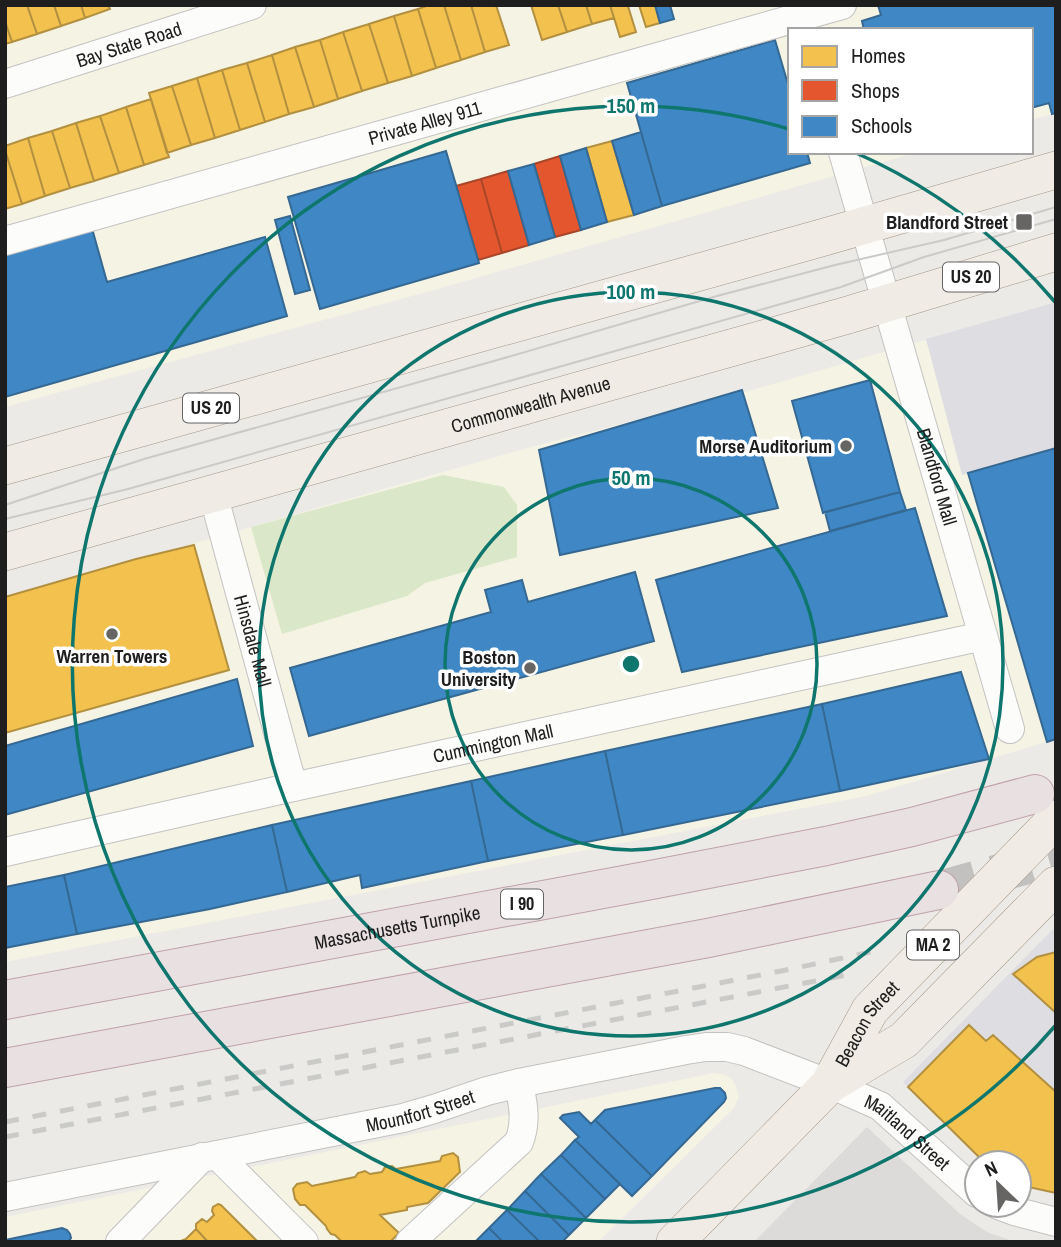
<svg xmlns="http://www.w3.org/2000/svg" width="1061" height="1247" font-family="'Archivo Narrow',sans-serif">
	<rect width="100%" height="100%" fill="#eceae7"/>
	<path fill="#f5f3e3" d="M5,5h1051v108l-25,7v-90h-241v122h128l-484,138 -429,117z
		M1056,302v437l-190,57 -861,166v-365l526,-150 211,-54z
		M714,1073l11,2 7,4 4,8 3,10 -5,11 -136,134h-593v-25z"/>
	<path fill="#dae7c8" d="M443,475l61,12 13,18v52l-92,26 -18,13 -125,38 -31,-107z"/>
	<path fill="#dcdbda" d="M867,1127l93,87 27,18 28,10h-261z"/>
	<path fill="#dedde1" d="M1056,302v146l-94,27 -36,-136z
		M1056,926v166l-62,-57 -8,6 -17,-16 -61,62 -5,-5z"/>
	<path fill="#f2c14e" stroke="#b29040" stroke-width="2" d="M5,5h22l10,29 -25,8 -7,-21z
		M27,5h27l7,21 -24,8z
		M54,5h27l4,13 -24,8z
		M81,5h27l2,4 -25,9z
		M429,5h15l17,55 -25,8 -18,-59z
		M444,5h27l14,47 -24,8z
		M471,5h25l13,40 -24,7z
		M531,5h27l9,27 -25,8z
		M558,5h28l6,19 -25,8z
		M586,5h24l4,13 -22,6z
		M610,5h19l-1,1 8,26 -16,5z
		M639,5h16l5,18 -14,4z
		M418,9l18,59 -24,8 -18,-60z
		M394,16l18,60 -24,7 -19,-59z
		M5,21l7,21 -7,2z
		M369,24l19,59 -26,8 -19,-59z
		M343,32l19,59 -24,8 -18,-59z
		M320,40l18,59 -24,8 -19,-60z
		M295,47l19,60 -25,7 -17,-59z
		M272,55l17,59 -24,8 -18,-59z
		M247,63l18,59 -25,8 -18,-60z
		M222,70l18,60 -25,8 -18,-60z
		M197,78l18,60 -24,7 -19,-59z
		M172,86l19,59 -24,8 -18,-60z
		M151,99l18,58 -25,8 -18,-58z
		M126,107l18,58 -25,8 -19,-57z
		M100,116l19,57 -25,8 -18,-58z
		M76,123l18,58 -24,7 -18,-57z
		M52,131l18,57 -25,8 -17,-58z
		M28,138l17,58 -23,8 -17,-54v-4z
		M612,141l22,74 -27,7 -21,-74z
		M5,150l17,54 -17,5z
		M194,545l35,125 -224,63v-136l131,-38z
		M1056,952v61l-43,-39 24,-17z
		M969,1025l17,16 7,-6 63,57v101l-37,-8v-22h-34l-77,-76z
		M453,1153l5,4 2,15 -32,31 -21,4v3l-27,5 19,18 -9,9h-48l-7,-7 -4,-1 -4,-5 -1,-3 -21,-21h-5l-5,-6 -2,-10 4,-5 10,-2 5,4 43,-9 3,-4 7,-2 5,3 12,-2 3,-5 7,-1 4,3 44,-8 2,-5z
		M218,1204l3,1 37,37h-50l-12,-13v-5l6,-5 5,3 7,-7 -2,-4 1,-4z
		M196,1229l12,13h-30l8,-3z"/>
	<path fill="#e4572e" stroke="#a94629" stroke-width="2" d="M560,156l21,74 -26,7 -21,-73z
		M508,171l21,74 -27,8 -21,-74z
		M481,179l21,74 -24,7 -22,-74z"/>
	<path fill="#3f88c5" stroke="#356893" stroke-width="2" d="M655,5h15l4,14 -14,4z
		M878,5h178v108l-4,1 -3,-11 -18,5v-78h-167l-2,-9 19,-6z
		M775,40l15,51v61h17l3,11 -148,43 -35,-123z
		M641,132l21,74 -28,9 -22,-74z
		M586,148l21,74 -26,8 -21,-74z
		M446,151l33,112 -159,46 -32,-112z
		M534,164l21,73 -26,8 -21,-74z
		M86,207l21,75 158,-45 22,79 -282,81v-166z
		M290,216l20,74 -15,4 -20,-74z
		M870,380l30,112 -77,21 -31,-112z
		M742,390l36,118 -218,47 -21,-105z
		M1056,448v291l-9,3 -79,-269z
		M900,492l6,18 -76,21 -5,-19z
		M915,508l32,108 -265,56 -26,-92z
		M635,572l19,69 -345,95 -19,-68 201,-56 -6,-22 37,-10 6,22z
		M961,672l28,87 -149,32 -18,-87z
		M237,679l16,67 -248,69v-69z
		M822,704l18,87 -217,44 -18,-84z
		M605,751l18,84 -135,26 -17,-80z
		M471,781l17,80 -126,27 -2,-13 -73,17 -15,-67z
		M272,825l15,67 -77,17 -133,25 -13,-59z
		M64,875l13,59 -72,14v-61z
		M715,1088h5l5,5 1,5 -2,4 -72,74 -57,-56 10,-10z
		M579,1112l12,12 4,-4 57,56 -20,20 -57,-56 4,-3 -19,-19 3,-3z
		M575,1140l45,44 -15,15 -44,-44z
		M561,1155l44,44 -19,19 -45,-44z
		M541,1174l45,44 -17,17 -44,-44z
		M525,1191l44,44 -7,7h-22l-33,-32z
		M507,1210l33,32h-37l-14,-14z
		M62,1228l5,2 3,4 1,4 -3,4h-63v-2z
		M489,1228l14,14h-28z"/>
	<g fill="none" stroke-linecap="round" stroke-linejoin="round">
		<path stroke="#c3c1bf" stroke-width="38" stroke-dasharray="38 19" stroke-linecap="butt" d="M939,890l117,-33"/>
		<g stroke="#c3c2c1" stroke-width="30">
			<g id="minor">
				<path id="s1" d="M5,84l247,-79"/>
				<path id="s2" d="M843,152l167,577"/>
				<path id="s3" d="M5,241l837,-236"/>
				<path id="s4" d="M213,494l80,293"/>
				<path id="s5" d="M5,852l288,-65 690,-151"/>
				<path d="M217,1155l87,87"/>
				<path id="s6" d="M5,1197l398,-79 31,-9 53,-18 32,-8 167,-33 20,-3h21l17,4 86,33 50,22 97,87"/>
				<path d="M998,1205l16,6 42,11"/>
				<path d="M120,1242l82,-85"/>
				<path d="M410,1242l109,-100c8,-21 4,-38 0,-59"/>
			</g>
		</g>
		<g stroke="#a19686" stroke-width="38">
			<g id="major">
				<path d="M5,466l816,-228 235,-68"/>
				<path id="s7" d="M5,552l843,-237 208,-63"/>
				<path id="s8" d="M830,1083l40,-73 186,-191"/>
				<path d="M675,1242l155,-158 74,-44 152,-155"/>
			</g>
		</g>
		<g stroke="#bfa0ab" stroke-width="40">
			<g id="highway">
				<path id="s9" d="M5,1000l646,-120 175,-34 86,-19 123,-33"/>
				<path d="M5,1068l703,-130 231,-48"/>
			</g>
		</g>
		<use href="#minor" stroke="#fcfcfb" stroke-width="28"/>
		<use href="#major" stroke="#f0ebe5" stroke-width="37"/>
		<use href="#highway" stroke="#e9e0e2" stroke-width="38"/>
		<path stroke="#cacac9" stroke-width="2" d="M5,505l139,-46 350,-98 223,-65 118,-31 109,-25 112,-33
			M5,519l123,-30 713,-202 83,-30 132,-38"/>
		<path stroke="#cacac9" stroke-width="5" stroke-dasharray="14 14" stroke-linecap="butt" d="M5,1122l781,-152 94,-20
			M5,1137l852,-164"/>
	</g>
	<g fill="none" stroke="#0f766e" stroke-width="3.5">
		<circle cx="631" cy="664" r="186"/>
		<circle cx="631" cy="664" r="372"/>
		<path d="M1055 1026A558 558 0 1 1 789 129M854 152A558 558 0 0 1 1055 302"/>
	</g>
	<g fill="#666564" stroke="#fff" stroke-width="2.5">
		<rect x="1015" y="213" width="18" height="18" rx="3.5"/>
		<circle cx="846" cy="446" r="7"/>
		<circle cx="112" cy="634" r="7"/>
		<circle cx="530" cy="668" r="7"/>
	</g>
	<g text-anchor="middle" stroke-width="7" stroke-linejoin="round" paint-order="stroke">
		<g fill="#fff" stroke="#626262" stroke-width="2">
			<rect x="943" y="262.5" width="56" height="29" rx="5"/>
			<rect x="183" y="393.5" width="56" height="29" rx="5"/>
			<rect x="501" y="889.5" width="42" height="29" rx="5"/>
			<rect x="907" y="930.5" width="52" height="29" rx="5"/>
		</g>
		<g font-size="18" font-weight="bold" fill="#1e1e1e">
			<text x="971" y="283">US 20</text>
			<text x="211" y="414">US 20</text>
			<text x="522" y="910">I 90</text>
			<text x="933" y="951">MA 2</text>
		</g>
		<g font-size="19" fill="#1e1e1e" stroke="#fff">
			<text dy="7" stroke="none"><textPath href="#s1" startOffset="130">Bay State Road</textPath></text>
			<text dy="7" stroke="none"><textPath href="#s3" startOffset="436">Private Alley 911</textPath></text>
			<text dy="7" stroke="none"><textPath href="#s7" startOffset="546">Commonwealth Avenue</textPath></text>
			<text dy="7" stroke="none"><textPath href="#s2" startOffset="338">Blandford Mall</textPath></text>
			<text dy="7" stroke="none"><textPath href="#s4" startOffset="152">Hinsdale Mall</textPath></text>
			<text dy="7" stroke="none"><textPath href="#s5" startOffset="500">Cummington Mall</textPath></text>
			<text dy="7" stroke="none"><textPath href="#s9" startOffset="399">Massachusetts Turnpike</textPath></text>
			<text dy="7" stroke="none"><textPath href="#s8" startOffset="70">Beacon Street</textPath></text>
			<text dy="7" stroke="none"><textPath href="#s6" startOffset="424">Mountfort Street</textPath></text>
			<text dy="7" stroke="none"><textPath href="#s6" startOffset="940">Maitland Street</textPath></text>
		</g>
		<g font-size="19" font-weight="bold" fill="#1e1e1e" stroke="#fff" text-anchor="end">
			<text x="1008" y="229">Blandford Street</text>
			<text x="832" y="453">Morse Auditorium</text>
			<text x="112" y="663" text-anchor="middle">Warren Towers</text>
			<text x="516" y="664">Boston<tspan x="516" dy="22">University</tspan></text>
		</g>
	</g>
	<circle cx="631" cy="664" r="10" fill="#0f766e" stroke="#fff" stroke-width="3.5"/>
	<g font-size="21" text-anchor="middle" font-weight="bold" fill="#0f766e" stroke="#fff" stroke-width="7" stroke-linejoin="round" paint-order="stroke">
		<text x="631" y="113">150 m</text>
		<text x="631" y="299">100 m</text>
		<text x="631" y="485">50 m</text>
	</g>
	<rect width="1061" height="1247" fill="none" stroke="#1e1e1e" stroke-width="14"/>
	<rect x="788" y="28" width="245" height="126" fill="#ffffff" stroke="#a5a5a5" stroke-width="2"/>
	<rect x="802" y="46" width="35" height="21" fill="#f2c14e" stroke="#a5a5a5" stroke-width="2"/>
	<text x="851" y="63" font-size="21" fill="#1e1e1e">Homes</text>
	<rect x="802" y="80" width="35" height="21" fill="#e4572e" stroke="#a5a5a5" stroke-width="2"/>
	<text x="851" y="98" font-size="21" fill="#1e1e1e">Shops</text>
	<rect x="802" y="116" width="35" height="21" fill="#3f88c5" stroke="#a5a5a5" stroke-width="2"/>
	<text x="851" y="133" font-size="21" fill="#1e1e1e">Schools</text>
	<g transform="translate(998 1184) rotate(335)"><circle r="33" fill="#ffffff" stroke="#a5a5a5" stroke-width="2"/>
	<path d="M0-5L12 26L0 18L-12 26Z" fill="#666564"/>
	<text y="-10" font-size="19" font-weight="bold" text-anchor="middle" fill="#1e1e1e">N</text>
	</g>
</svg>
